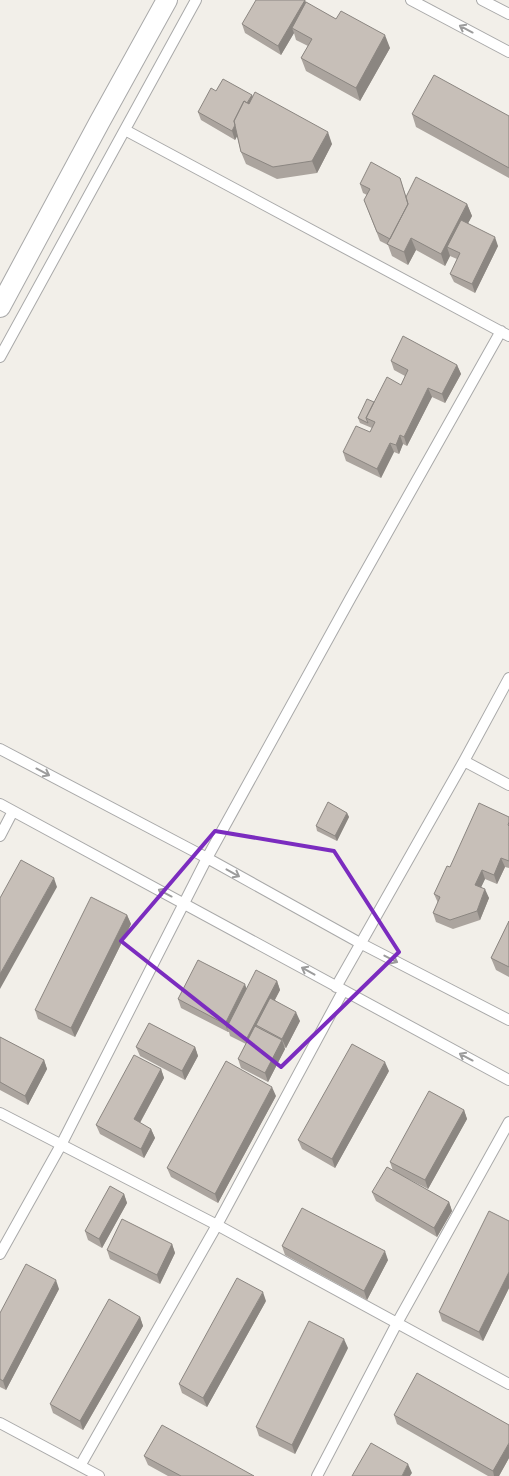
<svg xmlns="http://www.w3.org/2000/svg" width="509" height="1476" font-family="Figtree,sans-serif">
	<rect width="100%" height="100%" fill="#f2efe9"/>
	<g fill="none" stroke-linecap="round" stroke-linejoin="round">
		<g stroke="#a9a9a9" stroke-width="12">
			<path id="service" d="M411,0l98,52
				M482,0l27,14
				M125,130l384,206
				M0,357l196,-357
				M0,749l207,109 153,85 149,77
				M464,761l45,24
				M0,804l509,276
				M0,836l13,-25
				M336,987l128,-226 45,-83
				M0,1113l217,112 292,159
				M0,1254l61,-109 146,-287 143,-259 151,-268
				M0,1423l99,53
				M80,1466l137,-241 126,-234
				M317,1476l80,-153 112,-201"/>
		</g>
		<g stroke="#a9a9a9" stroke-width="22">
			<path id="minor" d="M0,307l99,-184 68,-123"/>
		</g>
		<use href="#service" stroke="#fff" stroke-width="10"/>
		<use href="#minor" stroke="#fff" stroke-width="20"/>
	</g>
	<path fill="#aba49e" d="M305,0l1,3 84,45 -30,53 -54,-30 -5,-13 7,-12 -12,-6 -2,-7 -13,22 -36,-22 -3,-9z
		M216,91l36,4 1,2 79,47 -15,29 -40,6 -31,-15 -5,-12 -4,-16 -2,4 -34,-20 -3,-8z
		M412,114l97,2v62l-93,-51z
		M400,178l6,18 61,8 5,12 -4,7 30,23 -23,47 -21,-11 -4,-8 7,-15 -7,-3 -5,10 -29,-16 -8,15 -16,-9 -4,-11 -8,-4 -16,-41 3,-5 -4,-2 -3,-9z
		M391,361l66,4 4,9 -16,29 -13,-6 -25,49 -4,-2 -4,10 -5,-2 -13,26 -35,-17 -3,-9 27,-20 2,-4 -12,-5 -2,-5 16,-16 27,-17 4,-9 -11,-6z
		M347,813l2,4 -12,24 -20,-10 -1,-5z
		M509,817v51l-4,-1 -8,17 -12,-5 -4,8 8,11 -9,22 -27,9 -17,-7 -3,-9 5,-10 -4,-9 16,-27z
		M127,915l4,9 -56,113 -37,-18 -3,-9z
		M509,921v56l-13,-7 -5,-12z
		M277,981l3,9 -5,10 25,21 -14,27 -2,-1 1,2 -17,33 -27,-14 -3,-9 8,-15 -16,-8 -1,-4h-1l-47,-24 -3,-9 69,-10z
		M0,1037l44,23 3,9 -19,36 -28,-15z
		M136,1047h59l3,9 -13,24 -45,-24z
		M161,1069l3,9 -24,45 11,6 4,9 -11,20 -44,-24 -4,-9z
		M389,1071l-54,97 -33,-19 -4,-9z
		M276,1096l-58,107 -47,-26 -4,-9z
		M464,1110l3,9 -39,70 -33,-17 54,30 3,9 -15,26 -61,-36 -4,-9 21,-21 -3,-9z
		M124,1194l3,9 -25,45 -14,-8 -3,-9z
		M509,1221v67l-26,53 -41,-20 -3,-9z
		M172,1244l3,9 -15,31 -50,-25 -3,-9z
		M282,1246l106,14 -21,40 -82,-45z
		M59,1289l-53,101 -6,-3v-74z
		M266,1301l-59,106 -25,-14 -3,-9z
		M140,1317l3,9 -60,104 -30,-17 -3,-9z
		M348,1348l-53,106 -36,-18 -3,-9z
		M394,1415l115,43 -10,18h-11l-91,-52z
		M144,1456l110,20h-86l-20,-11z"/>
	<path fill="#8b8681" d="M305,0l3,9 -16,19 2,5 -13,22 -3,-9z
		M385,35l5,13 -30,53 -4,-13z
		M252,95l3,9 -20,36 -3,-9z
		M328,132l4,12 -15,29 -5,-12z
		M467,204l5,12 -18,34 -7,-3 3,9 -5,10 -4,-12z
		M495,237l3,9 -23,47 -3,-9z
		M411,238l5,12 -8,15 -4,-13z
		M457,365l4,9 -16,29 -3,-9z
		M428,388l4,9 -25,49 -3,-9z
		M400,435l3,9 -4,10 -3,-9z
		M390,443l4,9 -13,26 -4,-9z
		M347,813l2,4 -12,24 -2,-5z
		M501,858l4,9 -8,17 -3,-9z
		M482,870l3,9 -7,15 -3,-9z
		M54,878l3,9 -57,102v-15z
		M485,889l4,9 -9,22 -3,-9z
		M127,915l4,9 -56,113 -4,-9z
		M277,981l3,9 -20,37 -4,-2 2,7 -8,15 -3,-9z
		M245,984l3,9 -21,34 1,5 -3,-8z
		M296,1012l4,9 -14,27 -4,-9z
		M282,1040l3,9 -17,33 -3,-9z
		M195,1047l3,9 -13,24 -3,-9z
		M44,1060l3,9 -19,36 -3,-9z
		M385,1062l4,9 -54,97 -3,-9z
		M161,1069l3,9 -27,50 -3,-9z
		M272,1087l4,9 -58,107 -3,-9z
		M464,1110l3,9 -39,70 -3,-9z
		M151,1129l4,9 -11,20 -3,-9z
		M124,1194l3,9 -25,45 -3,-9z
		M449,1202l3,9 -15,26 -3,-9z
		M172,1244l3,9 -15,31 -3,-9z
		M385,1251l3,9 -21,40 -3,-9z
		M509,1272v16l-26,53 -4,-9z
		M56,1280l3,9 -53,101 -3,-9z
		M263,1292l3,9 -59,106 -4,-9z
		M140,1317l3,9 -60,104 -3,-9z
		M344,1339l4,9 -53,106 -3,-9z
		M509,1443v15l-10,18h-5l-1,-5z
		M408,1464l4,9 -2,3h-8z"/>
	<path fill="#c7bfb8" stroke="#8b8681" d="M256,0h49l-27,46 -36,-22z
		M306,2l30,17 5,-8 44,24 -29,53 -55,-30 11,-19 -20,-11z
		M434,75l75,41v52l-97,-54z
		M223,79l29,16 -5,8 -3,-2 -10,20 1,4 -3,6 -34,-19 13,-24 5,3z
		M255,92l73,40 -16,29 -39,6 -32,-15 -7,-31 10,-20 5,3z
		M371,162l29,16 8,26 -18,35 -13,-7 -13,-32 6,-11 -10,-5z
		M416,177l51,27 -26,50 -30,-16 -7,14 -17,-8 21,-40 -2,-7z
		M461,220l34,17 -23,47 -22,-10 10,-21 -13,-6z
		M403,336l54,29 -15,29 -14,-6 -24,49 -4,-2 -4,10 -6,-2 -13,26 -34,-17 13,-26 14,6 5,-10 -9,-4 21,-41 14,8 7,-15 -17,-9z
		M367,399l7,3 -8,16 2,5 -10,-5z
		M328,802l19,11 -12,23 -19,-10z
		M479,803l30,14v5l-1,3 1,1v35l-8,-3 -7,17 -12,-5 -7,15 10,4 -8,22 -27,9 -17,-7 7,-16 -6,-3 13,-28 3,1z
		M21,860l33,18 -54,96v-76z
		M91,897l36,18 -56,113 -36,-18z
		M509,921v46l-18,-9z
		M198,960l47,24 -20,40 -47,-25z
		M256,970l21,11 -30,57 -20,-11z
		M270,998l26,14 -14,27 -26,-14z
		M149,1023l46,24 -13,24 -46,-24z
		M255,1026l27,14 -17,33 -27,-14z
		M0,1037l44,23 -19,36 -25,-14z
		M352,1044l33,18 -53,97 -34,-19z
		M134,1055l27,14 -27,50 17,10 -10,20 -45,-24z
		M226,1061l46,26 -57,107 -48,-26z
		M429,1091l35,19 -39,70 -35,-18z
		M387,1167l62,35 -15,26 -62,-36z
		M110,1186l14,8 -25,45 -14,-8z
		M302,1208l83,43 -21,40 -82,-45z
		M489,1211l20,10v51l-30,60 -40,-20z
		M122,1219l50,25 -15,31 -50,-25z
		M26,1264l30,16 -53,101 -3,-2v-66z
		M237,1278l26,14 -60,106 -24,-14z
		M109,1299l31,18 -60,104 -30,-17z
		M309,1321l35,18 -52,106 -36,-18z
		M417,1373l92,52v18l-16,28 -99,-56z
		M162,1425l92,51h-73l-37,-20z
		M371,1443l37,21 -6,12h-50z"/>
	<defs><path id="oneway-shaft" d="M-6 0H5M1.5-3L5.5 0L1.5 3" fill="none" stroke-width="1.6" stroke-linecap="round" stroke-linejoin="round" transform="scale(1.25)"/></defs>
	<g stroke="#9c9c9c">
		<use href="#oneway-shaft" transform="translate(466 29) rotate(-152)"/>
		<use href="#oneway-shaft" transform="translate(43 772) rotate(28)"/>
		<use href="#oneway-shaft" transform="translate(233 873) rotate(29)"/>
		<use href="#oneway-shaft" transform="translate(165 893) rotate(-152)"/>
		<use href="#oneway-shaft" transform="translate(391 959) rotate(27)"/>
		<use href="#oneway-shaft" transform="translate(308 971) rotate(-151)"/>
		<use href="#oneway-shaft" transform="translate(466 1057) rotate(-152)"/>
	</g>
	<path fill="none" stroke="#7b2cbf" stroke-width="4" stroke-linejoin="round" d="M215,831l119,20 65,101 -118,115 -160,-126z"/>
</svg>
